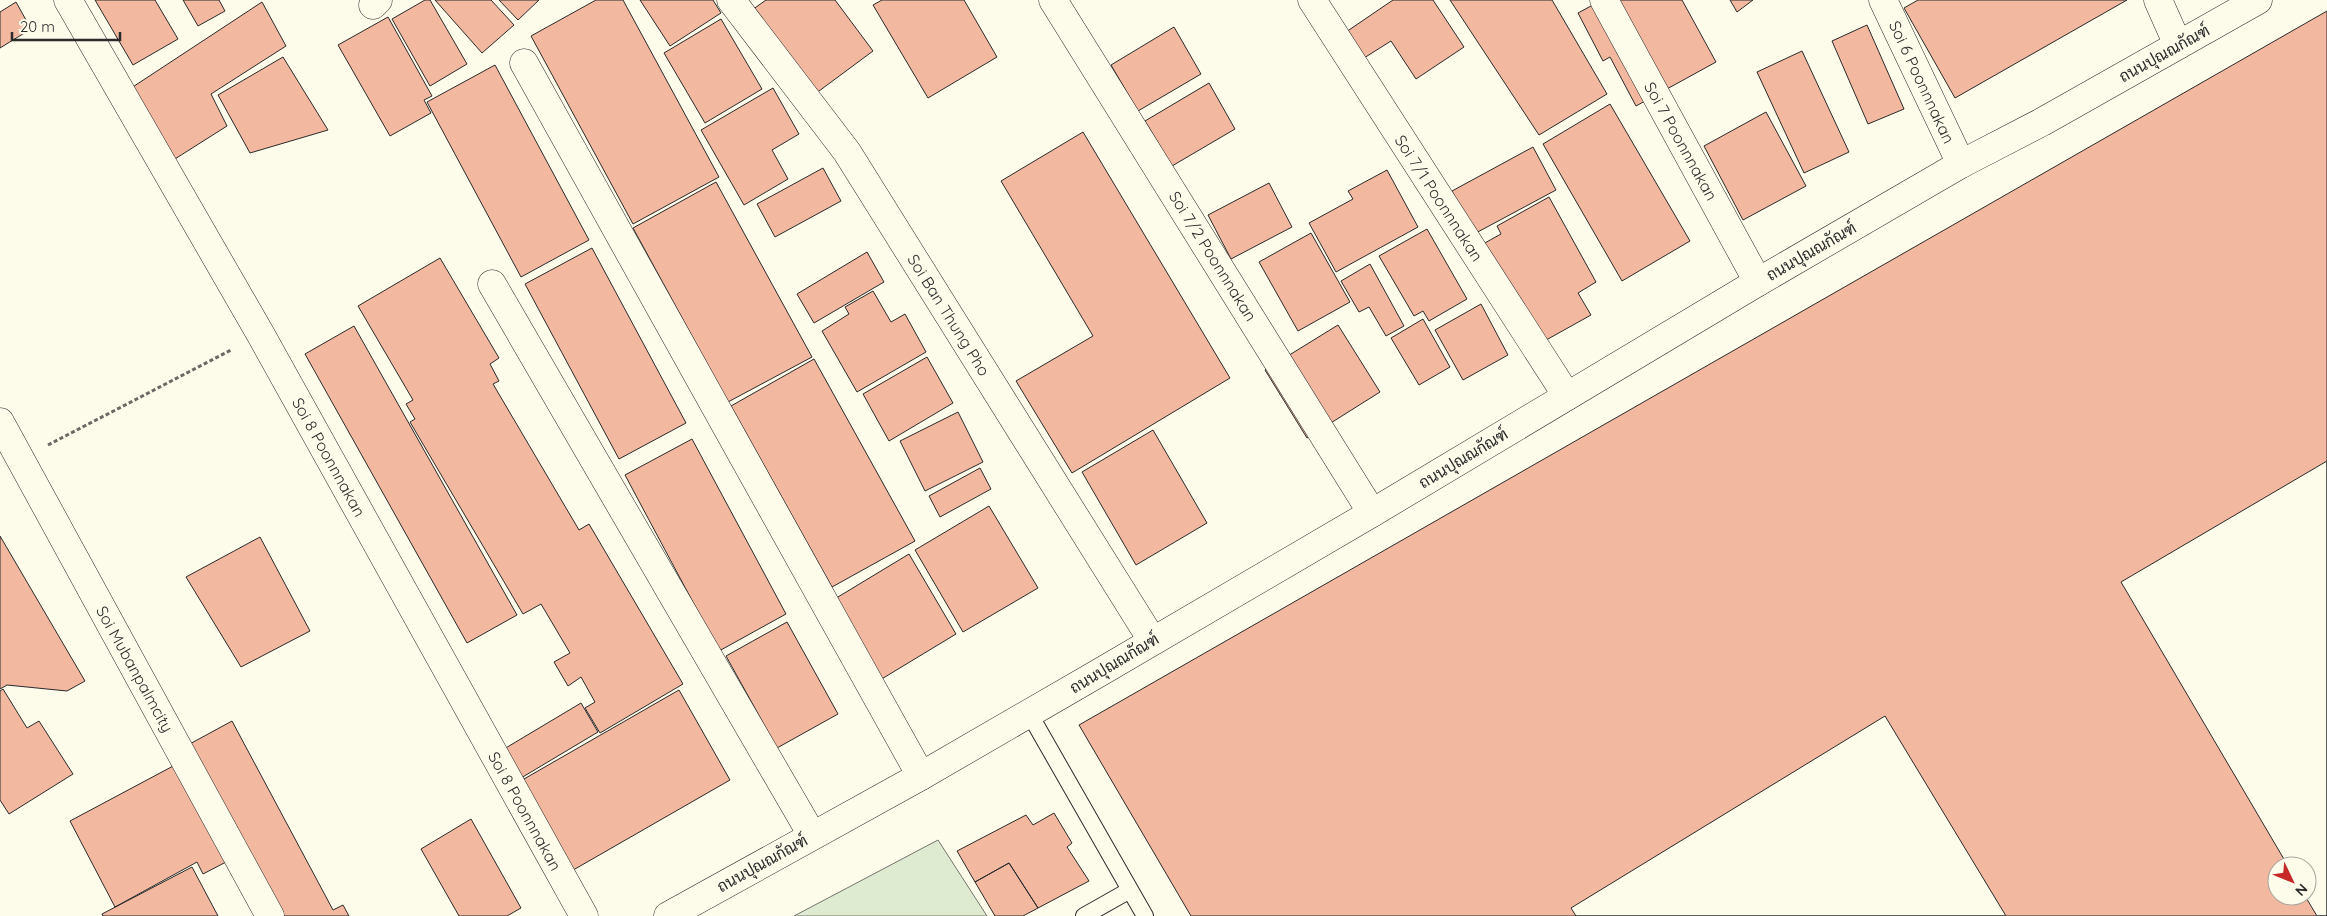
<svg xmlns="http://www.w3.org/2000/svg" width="2327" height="916" font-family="Quicksand,Sarabun,sans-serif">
	<rect width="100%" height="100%" fill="#fdfbea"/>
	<path fill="#deebd1" stroke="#74746e" d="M938,840l49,76h-193z"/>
	<path fill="#f2b8a0" stroke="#2b2b2b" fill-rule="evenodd" d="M95,0h60l23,39 -45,26z
		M183,0h36l6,11 -27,15z
		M425,0h5l37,64 -37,22 -38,-67z
		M435,0h56l23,25 -32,28z
		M499,0h40l-21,20z
		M596,0h27l96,177 -86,47 -102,-188z
		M640,0h73l8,13 -51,33z
		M766,0h69l38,51 -58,43 -63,-84z
		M882,0h82l33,57 -69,41 -55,-93z
		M1393,0h40l31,47 -48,32 -25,-38 -27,17 -18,-26z
		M1450,0h102l55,94 -68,41z
		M1602,0h80l34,62 -80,44 -26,-49 -7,4 -25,-48z
		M1730,0h23l-16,12z
		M1918,0h209l-172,98 -51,-90z
		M16,2l15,27 -31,19v-36z
		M262,2l24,44 -75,48 16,32 -60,38 -48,-68z
		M2327,11v905h-1136l-112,-191zM2277,866h30v30h-30z
		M388,17l44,79 -8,4 7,13 -41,23 -52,-91z
		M721,19l41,70 -57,34 -41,-70z
		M1867,25l37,84 -36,15 -36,-83z
		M1174,27l27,47 -63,37 -27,-46z
		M1802,51l47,101 -45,21 -47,-101z
		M283,57l45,73 -78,23 -32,-58z
		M495,65l94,175 -68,37 -94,-175z
		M1209,83l26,46 -63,37 -27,-45z
		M773,88l26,46 -27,16 16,29 -44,26 -43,-75z
		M1610,104l80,137 -68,40 -79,-137z
		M1766,112l40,74 -63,34 -39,-74z
		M1083,132l147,246 -158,95 -56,-92 77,-45 -92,-155z
		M1533,147l23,43 -82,44 -22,-43z
		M823,168l18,33 -66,36 -18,-33z
		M1387,170l31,57 -82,45 -27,-49 44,-24 -5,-8z
		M716,182l96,175 -84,45 -95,-174z
		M1269,183l23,44 -61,32 -23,-44z
		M1549,197l47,85 -18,11 13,22 -52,29 -56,-100 18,-10 -4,-8z
		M1427,229l40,70 -38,22 -6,-10 -9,5 -35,-60z
		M1311,233l39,69 -52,29 -39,-69z
		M592,248l94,175 -67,36 -94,-175z
		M867,252l17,30 -70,41 -17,-29z
		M440,258l59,100 -9,6 9,17 -6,3 86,146 10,-6 94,160 -83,49 -15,-25 10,-6 -14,-25 -13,9 -14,-24 16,-9 -29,-49 -18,10 -113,-192 5,-3 -9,-15 7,-4 -55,-94z
		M1370,264l34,62 -18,10 -17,-29 -10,5 -18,-31z
		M873,291l18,31 14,-8 21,38 -69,40 -35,-61 27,-17 -4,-7z
		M1481,304l27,51 -45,25 -28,-50z
		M1423,319l27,48 -31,18 -28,-47z
		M1338,325l42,67 -73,46 -42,-68z
		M354,326l163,289 -50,28 -162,-289z
		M927,357l26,46 -64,38 -26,-47z
		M814,359l101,182 -83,46 -101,-181z
		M958,412l25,50 -58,29 -25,-50z
		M1153,430l54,93 -71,42 -54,-93z
		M692,439l94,175 -67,37 -94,-176z
		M2327,461v455h-10l-12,-20h2v-30h-19l-167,-284z
		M980,468l11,21 -51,28 -11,-21z
		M989,506l49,82 -75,44 -48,-82z
		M0,536l85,145 -18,10 -60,-6 -7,4z
		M260,537l50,94 -69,36 -55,-90z
		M909,554l47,80 -76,46 -47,-80z
		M787,622l51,92 -61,34 -51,-92z
		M3,689l24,39 12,-7 34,53 -64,40 -9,-14v-109z
		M679,690l51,90 -162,93 -51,-90z
		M581,703l17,29 -77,46 -17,-29z
		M1885,716l121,200h-430l-5,-8z
		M232,721l101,189 10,-5 6,11h-87l-87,-164z
		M175,765l51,97 -23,12 -6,-12 -82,45 -45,-86z
		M1054,813l18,30 -5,4 22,34 -51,27 -29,-45 -34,19 -18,-31 69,-36 7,10z
		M471,819l50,89 -14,8h-48l-38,-67z
		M1009,863l29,45 -15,8h-28l-20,-34z
		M192,867l26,49h-115l-1,-2z"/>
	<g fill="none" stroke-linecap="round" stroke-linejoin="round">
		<g stroke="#2b2b2b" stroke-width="18">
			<path id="lane" d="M1029,713l116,203
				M1084,916l46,-26"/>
		</g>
		<g stroke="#2b2b2b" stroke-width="29">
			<path id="street" d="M68,0l193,335 323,581
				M731,0l116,152 305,488
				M1053,0l319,513
				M1312,0l255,396
				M1604,0l154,282
				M1883,0l78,164
				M2158,0l20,45
				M373,5l5,-5
				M524,63l397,713
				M492,284l320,551
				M0,422l270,494"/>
		</g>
		<g stroke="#2b2b2b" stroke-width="29">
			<path id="secondary" d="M668,916l253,-140 176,-102 275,-161 386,-231 203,-118 81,-42 216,-122"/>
		</g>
		<path stroke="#6a6964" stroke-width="3" stroke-dasharray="4 2.5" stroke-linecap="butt" d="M48,445l183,-95"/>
		<use href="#lane" stroke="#fdfbea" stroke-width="16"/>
		<use href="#street" stroke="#fdfbea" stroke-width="28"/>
		<use href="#secondary" stroke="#fdfbea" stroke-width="28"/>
	</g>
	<g text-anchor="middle" stroke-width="4" stroke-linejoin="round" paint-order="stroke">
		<g font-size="16" fill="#2b2b2b" stroke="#fdfbea">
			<text transform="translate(2164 53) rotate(-29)" y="6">ถนนปุณณกัณฑ์</text>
			<text transform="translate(1922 82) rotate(65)" y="6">Soi 6 Poonnnakan</text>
			<text transform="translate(1681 141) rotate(61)" y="6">Soi 7 Poonnnakan</text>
			<text transform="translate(1439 198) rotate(57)" y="6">Soi 7/1 Poonnnakan</text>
			<text transform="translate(1811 251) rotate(-30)" y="6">ถนนปุณณกัณฑ์</text>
			<text transform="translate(1213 256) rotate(58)" y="6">Soi 7/2 Poonnnakan</text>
			<text transform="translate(949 315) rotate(58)" y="6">Soi Ban Thung Pho</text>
			<text transform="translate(329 457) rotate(61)" y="6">Soi 8 Poonnnakan</text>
			<text transform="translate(1463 458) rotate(-31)" y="6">ถนนปุณณกัณฑ์</text>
			<text transform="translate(1114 663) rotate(-31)" y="6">ถนนปุณณกัณฑ์</text>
			<text transform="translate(135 669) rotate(61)" y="6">Soi Mubanpalmcity</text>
			<text transform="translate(525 811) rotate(61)" y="6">Soi 8 Poonnnakan</text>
			<text transform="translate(762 863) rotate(-29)" y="6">ถนนปุณณกัณฑ์</text>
		</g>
	</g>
	<g transform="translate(2292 881) rotate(133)"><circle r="24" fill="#fdfbea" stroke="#a9a89e"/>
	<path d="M0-4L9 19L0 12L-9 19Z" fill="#c62828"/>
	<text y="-8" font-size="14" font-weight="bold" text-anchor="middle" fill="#2b2b2b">N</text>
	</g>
	<path d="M12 32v8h108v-8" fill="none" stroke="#2b2b2b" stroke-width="2.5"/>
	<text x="20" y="32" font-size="15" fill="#2b2b2b" stroke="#fdfbea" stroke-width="4" paint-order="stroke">20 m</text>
</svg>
